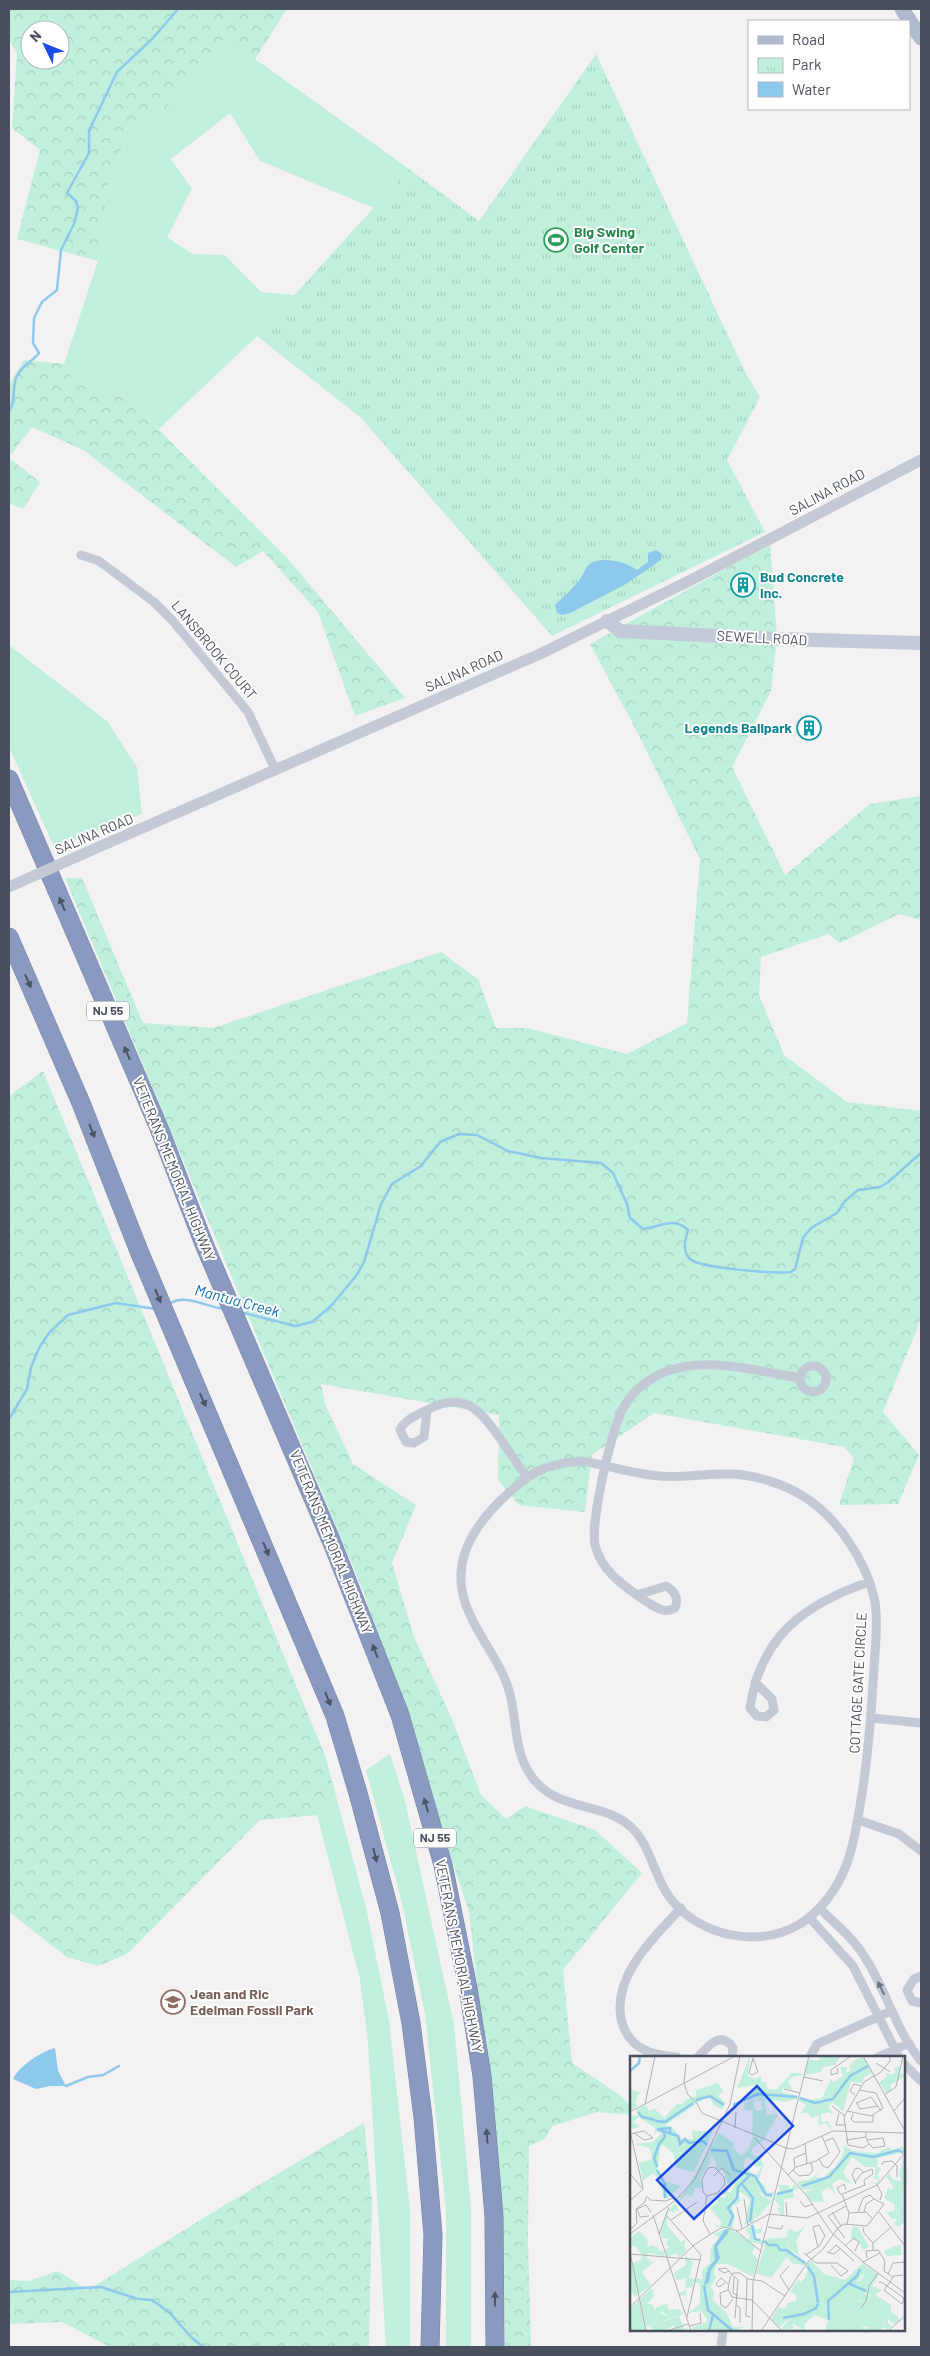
<svg xmlns="http://www.w3.org/2000/svg" width="930" height="2356" font-family="Barlow,sans-serif">
	<defs>
		<pattern id="forest-crowns" width="20" height="18" patternUnits="userSpaceOnUse" patternTransform="scale(1.25)"><rect width="20" height="18" fill="#c0f0db"/><path d="M2 6a3 3 0 1 1 6 0M12 15a3 3 0 1 1 6 0" fill="none" stroke="#a6d0be"/></pattern>
		<pattern id="park-tufts" width="24" height="20" patternUnits="userSpaceOnUse" patternTransform="scale(1.25)"><rect width="24" height="20" fill="#c0f0db"/><path d="M3 7l-1-3M5 7V3M7 7l1-3M15 17l-1-3M17 17v-4M19 17l1-3" fill="none" stroke="#a6d0be"/></pattern>
	</defs>
	<rect width="100%" height="100%" fill="#f3f1f1"/>
	<path fill="#c0f0db" d="M221,39l34,20 154,110 -35,39 -114,-47 -30,-48 -59,46 21,30 -25,48 25,17 33,1 36,37 33,3 -37,41 -98,93 -34,-33 -50,-13 -11,-19 34,-103 11,-84 24,-52 31,-14z
		M9,645l98,76 30,46 5,47 -88,33 -45,-100z
		M390,1754l15,47 49,224 17,183v139h-25v-138l-21,-195 -23,-111 -36,-133z
		M336,1796l31,116 22,109 21,189v137h-24l-18,-305 -8,-63 -43,-164z"/>
	<path fill="url(#forest-crowns)" fill-rule="evenodd" d="M9,9h278l-32,50 -34,-19 -57,71 -31,14 -24,52 -11,84 -81,-22 23,-89 -28,-22 5,-74 -8,-15zM30,30h30v30h-30z
		M24,360l40,4 11,19 50,13 164,164 116,138 -50,18 -37,-104 -55,-61 -27,16 -153,-117 -51,-23 -23,30v-72z
		M9,458l31,24 -17,27 -14,-6z
		M770,544l7,93 -6,54 -39,76 53,108 85,-71 51,-8v124l-22,-6 -59,29 -12,-9 -67,23 -2,38 25,60 63,47 74,9v208l-38,93 36,43 -21,49 -59,1 15,-47 -10,-11 -190,-34 -62,42 -7,57 -66,-7 -21,-25 1,-65 -178,-31 4,20 28,60 63,41 -24,58 22,74 37,80 30,78 25,24 19,-13 70,24 47,43 -79,97 9,93 49,33 10,10v9l-34,-3 -44,14 -9,13 -15,7 -1,95 3,106h-26l-2,-133 -34,-302 -105,-319 -299,-715h17l61,145 70,5 228,-76 37,27 18,49h31l100,26 60,-31 13,-164 -67,-135 -43,-80z
		M43,1071l283,687 10,38 -19,19 -57,5 -133,134 -29,12 -31,-9 -58,-45v-816z
		M364,2123l8,78 -3,146h-259l-48,-25 -53,2v-44l20,1 29,-10 30,19 125,-78z"/>
	<path fill="url(#park-tufts)" d="M596,54l150,320 14,23 -33,63 38,72 -213,104 -192,-219 -103,-81 152,-167 70,52z"/>
	<path fill="#8dc8ed" d="M656,550l6,4 -1,6 -35,24 -56,29 -8,2 -5,-2 -2,-8c8,-8 19,-17 25,-26 4,-5 5,-12 11,-16 12,-7 36,-1 46,7l11,-8v-9z
		M55,2048l3,23 8,15h-16l-14,3 -23,-10c6,-13 29,-28 42,-31z"/>
	<g fill="none" stroke-linecap="round" stroke-linejoin="round">
		<path stroke="#8dc8ed" stroke-width="2.5" d="M9,411c8,-11 2,-22 8,-35 5,-11 15,-14 22,-23l-6,-10 1,-25 8,-16 15,-12 4,-40 13,-26 4,-16 -2,-7 -9,-8 22,-40v-22l28,-59 36,-34 25,-29
			M169,1304c17,-11 36,3 56,5
			M240,1312l55,14 17,-4 19,-16 25,-30 8,-14 17,-58 11,-20 29,-18 19,-24 19,-8 18,1 31,16 33,7 60,5 12,10 14,31 3,14 13,11c18,-2 30,-13 45,1 -3,10 -6,21 2,29 9,9 86,15 101,13l4,-3 8,-31 8,-10 26,-15 8,-12 13,-11 22,-3 7,-4 34,-30
			M9,1419l18,-30 4,-22 8,-19 10,-15 19,-18 48,-12 40,6
			M66,2086l22,-9 15,-2 16,-9
			M9,2292l92,-5 37,12 14,1 18,13 21,24 12,10"/>
		<g stroke="#7484ab" stroke-width="19">
			<path id="motorway" d="M9,779l150,349 45,116 129,301 67,170 43,150 25,123 14,88 9,104 3,37 1,130
				M9,937l72,166 58,148 196,465 23,77 32,120 21,110 12,94 10,118 -3,112"/>
		</g>
		<path stroke="#c4cad5" stroke-width="9" d="M81,555l18,6 55,41 18,18 76,92 27,57
			M800 1379a13 13 0 1 1 26 0a13 13 0 1 1-26 0Z
			M427,1410l-3,27 -10,6 -8,-1 -6,-12c4,-10 17,-15 27,-20 36,-19 52,-2 72,27 9,13 19,27 28,41
			M581,1461c26,4 52,13 78,15 24,2 48,-3 72,-2 25,1 54,10 75,24 32,21 59,62 68,99 5,23 1,50 0,72 -3,46 -6,91 -14,137 -4,23 -8,48 -18,69 -9,19 -24,38 -42,49 -43,25 -100,12 -130,-26 -16,-21 -19,-52 -38,-70 -27,-26 -69,-16 -96,-46 -23,-26 -18,-56 -26,-88 -7,-28 -27,-51 -39,-77 -23,-46 -4,-83 29,-116 28,-27 42,-37 81,-40z
			M637,1595l29,-9c9,5 13,13 9,22 -11,7 -21,-2 -31,-8 -21,-15 -42,-28 -49,-55 -5,-21 17,-121 30,-140 7,-12 20,-23 33,-30 43,-21 98,-4 142,3
			M755,1682l17,17 2,11 -8,7 -9,-1 -7,-8c10,-72 55,-104 119,-126
			M871,1718l50,5
			M858,1820l41,14 22,17
			M819,1908c17,16 35,31 47,51 21,33 30,72 55,102
			M809,1917l44,49 46,91
			M921,1976l-7,3 -7,11 5,11 9,2
			M677,2057c-9,-1 -21,-2 -30,-6 -12,-5 -21,-15 -25,-28 -12,-45 31,-85 59,-115
			M698,2057c11,-12 23,-27 35,-9l-1,9
			M810,2057l7,-13 74,-33
			M878,2057l31,-14
			M904,2064l17,17
			M721,2347l2,-17"/>
		<path stroke="#c4cad5" stroke-width="11" d="M76,857l466,-204 149,-73 230,-120"/>
		<path stroke="#c3cad9" stroke-width="14" d="M607,621l13,10 159,8 142,4"/>
		<path stroke="#b0bacf" stroke-width="15" d="M902,9l19,29"/>
		<use href="#motorway" stroke="#8999bf" stroke-width="18"/>
		<path stroke="#c4cad5" stroke-width="11" d="M9,887l67,-30"/>
	</g>
	<defs><path id="oneway-solid" d="M-6-.8H1V-3.2L6.5 0L1 3.2V.8H-6Z" transform="scale(1.25)"/></defs>
	<g fill="#4b5463">
		<use href="#oneway-solid" transform="translate(62 904) rotate(-113)"/>
		<use href="#oneway-solid" transform="translate(28 981) rotate(66)"/>
		<use href="#oneway-solid" transform="translate(127 1053) rotate(-113)"/>
		<use href="#oneway-solid" transform="translate(92 1131) rotate(69)"/>
		<use href="#oneway-solid" transform="translate(158 1296) rotate(67)"/>
		<use href="#oneway-solid" transform="translate(203 1400) rotate(65)"/>
		<use href="#oneway-solid" transform="translate(266 1549) rotate(67)"/>
		<use href="#oneway-solid" transform="translate(375 1651) rotate(-111)"/>
		<use href="#oneway-solid" transform="translate(328 1699) rotate(68)"/>
		<use href="#oneway-solid" transform="translate(426 1805) rotate(-106)"/>
		<use href="#oneway-solid" transform="translate(375 1855) rotate(76)"/>
		<use href="#oneway-solid" transform="translate(487 2136) rotate(-95)"/>
		<use href="#oneway-solid" transform="translate(495 2299) rotate(-89)"/>
	</g>
	<use fill="#6d7582" href="#oneway-solid" transform="translate(881 1988) rotate(-115)"/>
	<defs>
		<g id="stadium-ring" transform="scale(1.25)"><circle r="9.5" fill="#fff" stroke="#2e9e5b" stroke-width="1.5"/><path d="M0-5a6.5 5 0 1 0 0 10a6.5 5 0 1 0 0-10ZM-3.5-1.8h7v3.6h-7Z" fill="#2e9e5b"/></g>
		<g id="building-ring" transform="scale(1.25)"><circle r="9.5" fill="#fff" stroke="#0f9aa8" stroke-width="1.5"/><path d="M-4-6H4V6H1V3H-1V6H-4ZM-2.5-4.3h1.7v1.8h-1.7ZM.8-4.3h1.7v1.8H.8ZM-2.5-1h1.7V.8h-1.7ZM.8-1h1.7V.8H.8Z" fill="#0f9aa8"/></g>
		<g id="university-ring" transform="scale(1.25)"><circle r="9.5" fill="#fff" stroke="#8d6e63" stroke-width="1.5"/><path d="M0-5L7-2L0 1L-7-2ZM-4 1L0 2.5L4 1V4Q0 6-4 4Z" fill="#8d6e63"/></g>
	</defs>
	<g fill-rule="evenodd">
		<use href="#stadium-ring" x="556" y="240"/>
		<use href="#building-ring" x="743" y="585"/>
		<use href="#building-ring" x="809" y="728"/>
		<use href="#university-ring" x="173" y="2002"/>
	</g>
	<g text-anchor="middle" stroke-width="4" stroke-linejoin="round" paint-order="stroke">
		<g fill="#fff" stroke="#7f848e" stroke-width="1">
			<rect x="87" y="1001.5" width="42" height="19" rx="4"/>
			<rect x="414" y="1828.5" width="42" height="19" rx="4"/>
		</g>
		<g font-size="12" font-weight="bold" fill="#48505e">
			<text x="108" y="1015">NJ 55</text>
			<text x="435" y="1842">NJ 55</text>
		</g>
		<g font-size="14" font-weight="bold" fill="#27864d" stroke="#fff" text-anchor="start">
			<text x="574" y="237">Big Swing<tspan x="574" dy="16">Golf Center</tspan></text>
		</g>
		<g font-size="14" fill="#48505e" stroke="#fff">
			<text transform="translate(827 492) rotate(-28)" y="5">SALINA ROAD</text>
			<text transform="translate(762 638) rotate(3)" y="5">SEWELL ROAD</text>
			<text transform="translate(214 650) rotate(50)" y="5">LANSBROOK COURT</text>
			<text transform="translate(464 671) rotate(-24)" y="5">SALINA ROAD</text>
			<text transform="translate(94 834) rotate(-23)" y="5">SALINA ROAD</text>
			<text transform="translate(174 1169) rotate(68)" y="5">VETERANS MEMORIAL HIGHWAY</text>
			<text transform="translate(331 1542) rotate(68)" y="5">VETERANS MEMORIAL HIGHWAY</text>
			<text transform="translate(858 1683) rotate(-87)" y="5">COTTAGE GATE CIRCLE</text>
			<text transform="translate(459 1956) rotate(79)" y="5">VETERANS MEMORIAL HIGHWAY</text>
		</g>
		<g font-size="14" font-weight="bold" fill="#0d838f" stroke="#fff" text-anchor="start">
			<text x="760" y="582">Bud Concrete<tspan x="760" dy="16">Inc.</tspan></text>
			<text x="792" y="733" text-anchor="end">Legends Ballpark</text>
		</g>
		<g font-size="14" font-weight="bold" fill="#785e54" stroke="#fff" text-anchor="start">
			<text x="190" y="1999">Jean and Ric<tspan x="190" dy="16">Edelman Fossil Park</tspan></text>
		</g>
		<g font-size="15" font-style="italic" fill="#0c6fae" stroke="#fff">
			<text transform="translate(237 1301) rotate(15)" y="5">Mantua Creek</text>
		</g>
	</g>
	<g transform="translate(630 2056)">
		<rect width="275" height="275" fill="#f3f1f1"/>
		<path d="M134,41l2,13h-3l-2,-9 -4,-1 -4,3 3,8 -11,-1 -1,-7zM258,132l5,2v6l12,2 -1,7 -9,6 -1,-7 -10,-6zM175,169l-9,16 3,14 7,7 -18,-15 -1,-4 6,-5 -6,-1 1,-8 10,3zM270,188l2,11 -15,1 -3,-5zM32,249l10,8 -3,4 -8,-6v10l-7,2 2,-15z" fill="#c0f0db"/>
		<path d="M191,0h20l-6,9 -12,2 -2,5 -16,3 4,-16 9,2zM233,1l9,16 -8,4 -2,6 -11,-1 -8,29 -11,-9 -4,5 5,7 -5,-2 -7,2v8l7,-1 5,10 -7,-8 -8,2 1,-10 -8,3 -3,-5h-7l5,-8 -7,-4 1,-5 7,4 15,-2 9,-19 3,3 9,-6 -3,-9h7l-1,6 5,-3 -2,-4 6,-6zM271,10l-1,7 5,1 -1,3 -14,8 2,5 -6,3 -7,-11 8,-5 -2,-5 6,3 5,-3 -2,-4zM162,17h7l5,2 -12,2 -4,5 5,8 -10,-2 -1,4 16,4 -1,3 -13,3 -27,-5 -8,4 -2,-4 15,-15h4l1,7h10zM88,27l5,8 -5,5 7,7 -3,6 -9,-4 -2,-6 -6,-1 -41,28h7l11,13h11l-1,-8h21l-19,41 -17,-4 -4,-15 -10,-8 -3,2 -3,26 6,8 18,5 -13,12h-5l-2,-17 -8,-8 -10,8 -4,-18 13,-4 -2,-11 -16,-4 19,-2 8,-8 -4,-3 -3,4 1,-7 -16,-11 -6,5 7,5 -8,2 -2,-13 9,-1 -3,-5 10,-5 3,6 5,-3 10,10 14,-15 4,2 3,-5 11,-4v-6zM0,29l1,5 9,2 -5,11 3,3 -8,5zM89,77l15,10 -1,5 8,8 7,-6 5,-13 11,3 -11,8 -2,6 8,3 5,8 -6,15 7,6 2,7 7,-1 -2,7 -13,-7 -6,19 5,8 -4,-2v4l-10,4 6,-25 -9,-8 -3,2 3,6 -5,5 -5,-1 4,12 -3,12 -15,-1 -3,-5 5,5 3,-4 -12,-15 8,-6 -1,-5h8l1,-7 4,3 8,-14 -10,5 -5,-14 -7,1v-8l-5,-8 -2,9 -9,14 3,10h-8l-3,9 -5,-3 -4,3 -7,7 3,7 -5,-1v3l-6,-2 -1,15 14,16 5,-3 -2,7 3,4 -8,8 -2,-5 -10,4 -2,-8 4,-1 -3,-5 3,-5 -6,1 -3,-7 6,-19 17,-18zM116,101l8,4 1,6 7,-1 -6,10 -13,-10zM214,89l9,6 24,2 11,-6 5,3 10,-4 2,6 -27,6 -1,8 4,3 -4,6 3,5 -3,4 -10,-2 10,1 2,-3 -5,-2 2,-11h-11l-13,-10 -9,16 9,11 -13,-5 -7,5 3,10 -6,-7 -8,5 3,9 -11,-12 -9,2 8,-4 -10,3 -5,-8 14,-3 8,-7 -4,6 9,-1 12,-11 8,-14zM275,98v44l-7,1 -5,-2v-11l-7,-10 3,-3 4,7 8,1 -2,-8zM164,128l4,5 -6,2 3,6 -11,2v16h-3l-4,-7 4,-1 -7,-8 6,-10 -2,-4h10l3,5zM275,145v27l-1,-6 -5,5 -5,-3 3,-5h-5l-6,-7 12,-2zM123,170l4,4 6,-3 -2,6 -6,1 1,4 8,3 -1,4 -15,-4 2,-5 -5,-7zM96,173l-3,7 6,-7 5,2 -2,24 -6,9h-9l-3,8 2,6 -6,9 4,4 -1,9 13,12 7,15h10l-5,4 -44,-2 -3,-1 17,-7 -7,-10 -13,2 12,-9v-20l-7,-3v6l-7,1v12l-1,-5 -5,1 -1,-3 6,-2 1,-13 -10,2 -2,-7 12,-8 -1,-9 8,6 -4,16 14,1 -1,-9 8,-7 1,-16 8,-9 -5,-4zM9,175l8,8 1,8 5,-2 6,3 -1,3 5,-1 2,7 -15,-4 -4,3 5,6 4,-1 -13,11 9,14 -16,11 -5,-8v-31l3,5 8,-3 1,-5 -7,-9h-4l-1,-8zM157,181l7,1 -7,4 1,5 10,11 9,5 5,-2 12,13 21,6 18,-17 12,9 -13,3 -5,6 14,4 9,-10 -8,11 10,4 -10,7 -6,-5 -9,9 5,1 8,26 -9,-2 -5,-18 -8,-2h-5l2,4 -7,11h8l2,10h-23l3,-11 -13,-5 -10,8 -1,8 -11,-8v6h-12l11,-13 -13,11 -8,-8 8,-12 5,2 4,-6 8,-2v-5l5,3 -9,-11 7,-9 1,3 4,-3 4,-9 -3,-5 -12,-1 -6,-7 -11,2 -9,-3 -3,-7 2,-10zM22,232l2,8 -7,8h5l4,8 13,5 3,-4 -10,-8 5,-1 2,6 10,-1 5,5 -38,13 -6,-28zM9,244l7,31h-16v-22zM261,249v6l9,8 -5,5 -7,-5v5l4,2 -5,4 -6,-12 13,-3 -7,-4z" fill="#c0f0db" fill-rule="evenodd"/>
		<path d="M126,136l16,9 -14,16 -5,-6zM134,193l4,7 7,3 12,-2 -16,21 -15,-5z" fill="#c0f0db"/>
		<path d="M120,0l-2,20 8,3 5,-3 1,8 -25,4zM136,54v5l12,-1 -14,26 -12,-5 1,-24zM185,133l5,5 4,8h-12l-7,-10zM223,171h5l11,20 -6,3 -4,-8 -9,-4zM104,175l21,15 -3,7 6,6 -5,18 -29,-15 2,-6 6,-1 -6,-1 -3,-10zM245,216l4,3 -12,14 -10,-5 8,-10zM172,226l7,8 -8,9 -11,-8zM229,235l13,6 2,-3 17,11 -3,6 6,4 -13,3 4,8 -4,5h-33l-2,-10h-9l7,-11 -3,-3 10,-2 10,3 -1,16 4,5 6,-1 -8,-26 -6,-3zM49,260l5,12h5l-13,3 -3,-6 -7,6h-14l-2,-5z" fill="#c0f0db"/>
		<path d="M95,173h4l-1,4 -11,14 3,11 -9,12 -2,12 -5,3 4,-17 7,-8 -1,-14z" fill="#8dc8ed"/>
		<path fill="none" stroke="#8dc8ed" stroke-width="2.5" d="M0,15l9,-8 1,-7M170,42l15,5 18,-4 17,-23 18,-10M66,44l14,-4 14,9M103,49l25,-11 39,3M8,56l4,5 13,3M25,65l10,1 28,-19M27,73l21,7 2,8 5,-5 4,4 14,-2 4,4M29,73l11,-1v6M81,94l16,1 7,19 21,6 11,19h6M27,111l-3,-9 5,-14 6,-7 -1,-5M275,112v18M27,114l8,14v14M112,128l11,14 -3,24M172,130l27,-9 21,-24 23,4 26,-7 4,3M147,138l16,-4M122,169l3,14 5,1M99,170l4,-10 -5,-8 9,-10 1,-11 11,-11M134,185l5,4h8l3,5h6l19,13M177,210l7,10 4,27M218,227l18,8M74,229l4,25 25,21M153,262l21,-4 12,-6 2,-4M199,264l-1,-19 29,-25 3,-7M79,275l4,-16"/>
		<path fill="none" stroke="#afb1b6" stroke-width="1" d="M233,0l42,75M123,2l5,14 -6,3 -3,-2zM56,7l-2,20 4,12 8,7 6,11 84,35 7,1 40,-18 72,2M246,7l14,9M207,12l1,5 -7,2v-5l20,-14M174,21l19,4M154,33l16,4M225,39l-5,-4 4,-7 7,2M254,39l12,-8 7,-31M226,46l4,7 18,-3M226,47l15,-6 10,14M15,48l10,-48M202,50l13,10M217,55l24,5 12,-8 -7,-15 -17,-3M264,55l10,-12M0,56l105,-56M209,57l-3,12h10M223,58l-2,5 3,3h19v-7M105,72l1,-16M0,75l13,57M236,76v6l1,1v2l6,7 12,-2 -2,-8 -16,2M4,77l10,7 9,-2M1,78l13,-3 9,7M124,81l52,58 26,38 31,29 42,31M216,84l20,-3M175,88l2,20M239,88l-6,4 -15,-3 -4,-28 20,-35 17,-10 9,-11v-5M189,103l4,7 5,2 12,-16 -7,-14 -8,3M252,109l1,-3 9,-1 5,5v11M84,111l10,10 1,7 -8,9 -10,3 -4,-4 -1,-13 6,-11zM165,112l-1,-10 12,-5M163,114l6,6 10,-1 4,-5 -2,-7M158,119l8,-8 20,-6 13,-8 -7,-17M84,120l8,-8 8,7M225,126l7,-9 10,-4 1,5 -9,6 1,6M226,128l-4,-9 3,-6 4,-1 4,4M247,129l5,9 -2,6M88,135l6,3 8,-10M211,139l-4,-7 7,-4 2,6M17,140l3,4 16,1 9,-4M77,140l-4,25 7,13M114,143l4,27M0,145l13,-12 -12,-14M170,145l5,6 8,-3M156,146l1,15M107,151l5,22M202,156l9,14M228,156l5,-14 7,-3 4,4M249,156l26,34M219,157l17,-1 6,6M23,159l38,116M19,160l-9,1 -3,-8 9,-4 5,7M37,160l34,39 -14,62M41,164l26,-18M217,169l2,-12 -7,-19 23,-9M138,171l13,2 2,-4M183,171l5,20M233,171l1,6 9,10M0,174l7,-7 -1,-14 9,-7 1,-5M106,175l26,21M0,178l46,-34 19,-21 35,-75 10,-48M29,178l10,-27M215,182l-17,-22 18,-10M215,190l9,-8 5,4 -4,9M243,194v-7l18,-16M0,196l16,79M197,196l7,2 6,-5M174,197l12,10h21l11,8 -7,5 -10,-11M198,197l8,-8 18,16M0,198l71,6M176,199l13,-9 6,-10 -6,-11 -6,2M237,202l-1,-7 12,-1 7,11 -1,10 9,6M233,206l17,-9M159,210l-9,10 9,14M99,215l-5,2 -6,-4 8,-1 12,12 -3,38M258,218l5,-11 12,-1M104,221l-1,16 5,3M117,222l-1,38 4,1M249,226h2l6,4 17,12 -2,6 -18,-14 1,-1 2,-3 3,-4 3,-5 1,-1 9,-1M95,227l-6,4 -3,-3 5,-6 7,6M98,234l-8,3 1,12 5,3 7,-9M106,249l4,3v15M0,251l64,-62 25,-16 6,-2 13,4 31,-17 38,4 70,-33 28,-32M231,252l5,-7 3,-15 9,-13M59,270l12,-3 -1,-10M37,275l21,-7M122,275l1,-49 56,-226M131,275l46,-68 16,-14 15,-21 6,-4 23,2 17,-22 -10,-5 -8,5 -2,8M152,275l-30,-31 -20,-3 -4,-8 2,-11 3,-5h7l8,6 14,2 23,15M258,275l17,-15"/>
		<path fill="#194de5" fill-opacity="0.15" stroke="#194de5" stroke-width="2.5" d="M127,30l36,40 -99,93 -37,-39z"/>
		<rect width="275" height="275" fill="none" stroke="#48505e" stroke-width="2.5"/>
	</g>
	<rect width="930" height="2356" fill="none" stroke="#48505e" stroke-width="20"/>
	<rect x="748" y="20" width="162" height="90" fill="#ffffff" stroke="#b6b9bf"/>
	<rect x="758" y="36" width="25" height="8" fill="#b0bacf" stroke="#b6b9bf"/>
	<text x="792" y="45" font-size="15" fill="#48505e">Road</text>
	<rect x="758" y="58" width="25" height="15" fill="url(#park-tufts)" stroke="#b6b9bf"/>
	<text x="792" y="70" font-size="15" fill="#48505e">Park</text>
	<rect x="758" y="82" width="25" height="15" fill="#8dc8ed" stroke="#b6b9bf"/>
	<text x="792" y="95" font-size="15" fill="#48505e">Water</text>
	<g transform="translate(45 45) rotate(313)"><circle r="24" fill="#ffffff" stroke="#b6b9bf"/>
	<path d="M0-4L9 19L0 12L-9 19Z" fill="#194de5"/>
	<text y="-8" font-size="14" font-weight="bold" text-anchor="middle" fill="#48505e">N</text>
	</g>
</svg>
